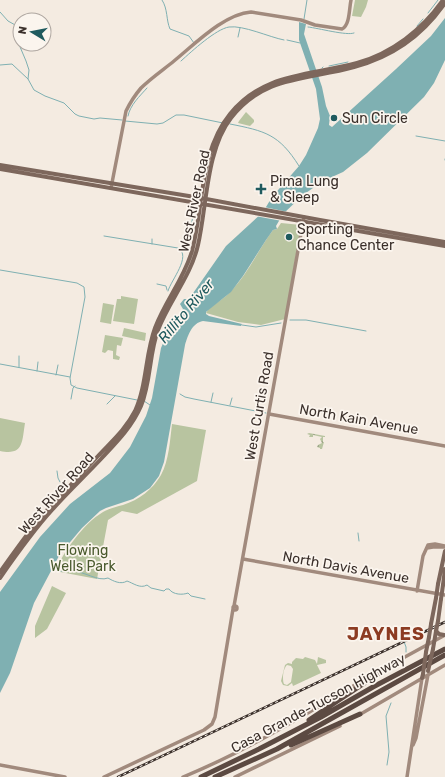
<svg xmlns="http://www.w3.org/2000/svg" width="445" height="777" font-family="Rubik,sans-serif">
	<defs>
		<pattern id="grass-dots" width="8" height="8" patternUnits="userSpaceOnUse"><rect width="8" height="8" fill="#b8c4a0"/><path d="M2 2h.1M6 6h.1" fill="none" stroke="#97a083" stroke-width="1.8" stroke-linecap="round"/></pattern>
	</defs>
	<rect width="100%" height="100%" fill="#f4ebe1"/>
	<path fill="url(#grass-dots)" d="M309,433l16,3v1h-2v5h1l-2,7h-2v-1l-3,-1 1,-2 4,-2 -2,-4 2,-2 -9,-2v2h-4l1,-2 -3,-1z"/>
	<path fill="#b8c4a0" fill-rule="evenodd" d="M355,0h13l-2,7 -5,10 -9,-1z
		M246,112l8,8v2l-4,4 -12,-3 1,-2z
		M281,223l20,2 -16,94 -24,6 -23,-3 -32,-9 2,-3c7,-7 16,-11 22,-18 18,-18 28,-42 43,-62l4,-1z
		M121,296l17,3 -4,25 -21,-3 4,-22h4z
		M103,303l11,2 -3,19 -11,-2z
		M124,328l22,5 -1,8 -23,-5z
		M105,335l18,3 -2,8 -4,-1 -1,10 4,2 -1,3 -6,-1v-8l-5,-1 -3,3 -3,-1z
		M0,418l25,5c-3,18 -1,33 -25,28z
		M172,424l34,6 -9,51 -60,33 -15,-3 -14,9 -11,59 -42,-8c10,-21 28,-47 48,-59 7,-4 13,-5 20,-7 16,-5 30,-16 38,-30 8,-15 9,-35 11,-51z
		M52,586l14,7 -19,36 -12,9v-12z
		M305,657l10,3 2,4 1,-7 8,3v3l-9,2 4,8 -28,13 -1,-3 -4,3 -5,-1 -2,-4 4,-16 3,-2 4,1v-2l4,-4 7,1zM287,665l4,1 2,3 -2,13 -4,3 -3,-1c-2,-5 -1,-15 3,-19z"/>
	<path fill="#7fb0b2" d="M445,18v42l-11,23 -10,14 -57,56 -24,19 -20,9 -20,14 -20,19 -7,12 1,3 -4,1 -7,10 -23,36 -12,16 -25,20v2l3,2 33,8 -1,2 -38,-5c-11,2 -15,14 -18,24l-21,117 -5,14 -9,12 -17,11 -27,9 -6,3 -18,17 -22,26 -26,49 -24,70 -10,20v-101l40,-55 30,-33 40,-31 20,-26 16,-31 6,-18 9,-50 9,-21 13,-18 -3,-5 4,-5h5l37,-53 37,-34 9,-15 27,-31 7,-11 12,-27 2,-9 -4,-30 -17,-49v-18l7,2 -2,10 18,53 4,19 4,10 -1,9 3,2 64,-58 35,-33z"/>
	<path fill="#f4ebe1" d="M264,207l24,5 -6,9 -27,-5z"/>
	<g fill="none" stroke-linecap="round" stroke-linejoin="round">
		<path stroke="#7fb0b2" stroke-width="1" d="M162,0c6,9 4,20 8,29l19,7 5,7
			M0,12l8,9 9,5 -2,9 11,26 3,9 -1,9 6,11 11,6 19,7 11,11 4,2 15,3 6,-1 22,2
			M428,13l10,-13
			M304,19l3,-19
			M417,26l6,-7
			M308,27c10,1 39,9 46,6
			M238,37l2,-9
			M287,40l13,3
			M181,61c11,-10 35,-32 48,-34 14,-2 40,10 55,13
			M0,65l12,-1 16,15
			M329,66l19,-4
			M322,68l1,-1
			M128,116c2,-11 12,-20 19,-28
			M125,121l32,3 6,-1 13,-8h8l39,8
			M230,124c35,7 49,10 69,42
			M416,136l29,5
			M445,160v-1
			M191,226l3,-15
			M104,236l74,12c14,8 -7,32 -10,43
			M152,244v-5
			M188,245l3,-15
			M0,270l77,13 7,4 1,10 -15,81 1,7 6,3 60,12
			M157,284l9,2 1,4
			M290,320h16l60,11
			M242,325l14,2 25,-4
			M19,356v11
			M0,364l70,13
			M37,371l1,-9
			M56,375l2,-10
			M180,394l5,3 9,2 72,14
			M71,399l2,-11 2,-2
			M144,401l6,4
			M211,402l2,-9
			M107,404l8,-8
			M230,405l2,-7
			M57,471l1,7 2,4
			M358,533l1,8
			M50,569c8,3 15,2 22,2 12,0 26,11 36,7 5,3 13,7 19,3 6,2 13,8 20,4l4,3 13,3 2,-2h3c4,6 14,6 19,4l3,3 14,3
			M403,639l3,8v5
			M387,765l2,-13 -3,-36 5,-13"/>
		<path stroke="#a18a7d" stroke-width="3.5" d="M111,188l15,-77c4,-8 9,-16 15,-23 10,-10 22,-18 33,-27 21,-17 50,-47 77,-49l50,8 14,5 27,4c8,-4 7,-20 9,-29
			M269,414l176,32
			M427,548l6,-1h12
			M243,559l202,36
			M417,591l6,-35 5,-11 7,-1 10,2
			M233 608a2 2 0 1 1 4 0a2 2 0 1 1-4 0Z
			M234,606l70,-389
			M383,669l62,-34
			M359,715l86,-50
			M413,745l3,-7 12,-63
			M0,765l65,12
			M104,777l100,-47 8,-6 3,-7 18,-108
			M183,777c66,-27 126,-65 187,-101
			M235,777l105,-51
			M407,777l15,-99"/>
		<path stroke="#7d675c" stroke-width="4" d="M0,165l201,33 119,22 125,22
			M0,169l445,77
			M0,572c16,-22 31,-45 50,-65 16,-17 32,-34 48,-51 13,-14 28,-27 37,-45 12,-26 10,-56 20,-83 10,-27 29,-49 37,-77 12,-45 7,-99 38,-137 34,-42 80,-38 127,-51 35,-10 65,-33 86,-63
			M0,578c16,-23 33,-47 52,-68 16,-18 33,-34 49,-51 15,-16 31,-32 40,-53 10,-24 8,-52 17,-76 11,-29 33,-54 40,-85 9,-39 8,-95 33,-127 33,-43 77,-38 123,-51 38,-10 69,-32 91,-64
			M438,584l7,-33
			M443,585l2,-16
			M438,621l3,-22
			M431,624l5,-26
			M436,631l3,3 5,1
			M433,649l3,-18
			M426,652l3,-15
			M422,678l1,-4"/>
		<path stroke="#5c4a42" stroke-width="5" d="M309,720l69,-46 6,-5
			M291,745l69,-31
			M201,777l58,-28 62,-32 52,-30 72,-38
			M215,777l62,-28 168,-94"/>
		<g stroke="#3b302b" stroke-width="2.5">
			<path id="rail" d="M118,777l327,-155"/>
		</g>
		<use href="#rail" stroke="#fbf5ee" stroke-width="1" stroke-dasharray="3" stroke-linecap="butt"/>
		<path stroke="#7d675c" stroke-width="4" d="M436,598l2,-14
			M441,599l2,-14
			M436,631l2,-10
			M429,637l2,-13
			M428,671l5,-22
			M423,674l3,-22"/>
	</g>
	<g fill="#1f5a5e" stroke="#fbf5ee" stroke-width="1.5">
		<circle cx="334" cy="118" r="4"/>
		<path d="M259 183h4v4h4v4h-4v4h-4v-4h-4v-4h4z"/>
		<circle cx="289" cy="237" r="4"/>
	</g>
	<g text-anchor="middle" stroke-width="3.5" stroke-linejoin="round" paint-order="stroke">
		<g font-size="14" fill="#3b302b" stroke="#fbf5ee" text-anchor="start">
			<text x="342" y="123">Sun Circle</text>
			<text x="270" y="186">Pima Lung<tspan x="270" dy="16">&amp; Sleep</tspan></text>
			<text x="297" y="234">Sporting<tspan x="297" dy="16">Chance Center</tspan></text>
		</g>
		<g font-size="14" fill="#3b302b" stroke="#fbf5ee">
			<text transform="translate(194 201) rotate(-78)" y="5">West River Road</text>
			<text transform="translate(259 406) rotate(-80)" y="5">West Curtis Road</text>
			<text transform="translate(359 419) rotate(10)" y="5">North Kain Avenue</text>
			<text transform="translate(56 493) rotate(-48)" y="5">West River Road</text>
			<text transform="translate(346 567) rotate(10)" y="5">North Davis Avenue</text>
			<text transform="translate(318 703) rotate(-28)" y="5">Casa Grande-Tucson Highway</text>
		</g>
		<g font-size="14" fill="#4a5a2e" stroke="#fbf5ee">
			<text x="83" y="555">Flowing<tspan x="83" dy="16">Wells Park</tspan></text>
		</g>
		<g font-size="15" font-style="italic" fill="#1f5a5e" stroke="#fbf5ee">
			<text transform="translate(186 311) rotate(-50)" y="5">Rillito River</text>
		</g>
		<g font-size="18" font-weight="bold" letter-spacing="1" fill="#8c3b22" stroke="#fbf5ee">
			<text x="386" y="640">JAYNES</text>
		</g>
	</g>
	<g transform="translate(32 32) rotate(280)"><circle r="19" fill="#fbf5ee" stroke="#aea6a0"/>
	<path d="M0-3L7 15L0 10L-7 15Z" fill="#1f5a5e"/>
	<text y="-6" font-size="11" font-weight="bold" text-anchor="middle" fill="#3b302b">N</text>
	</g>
</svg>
